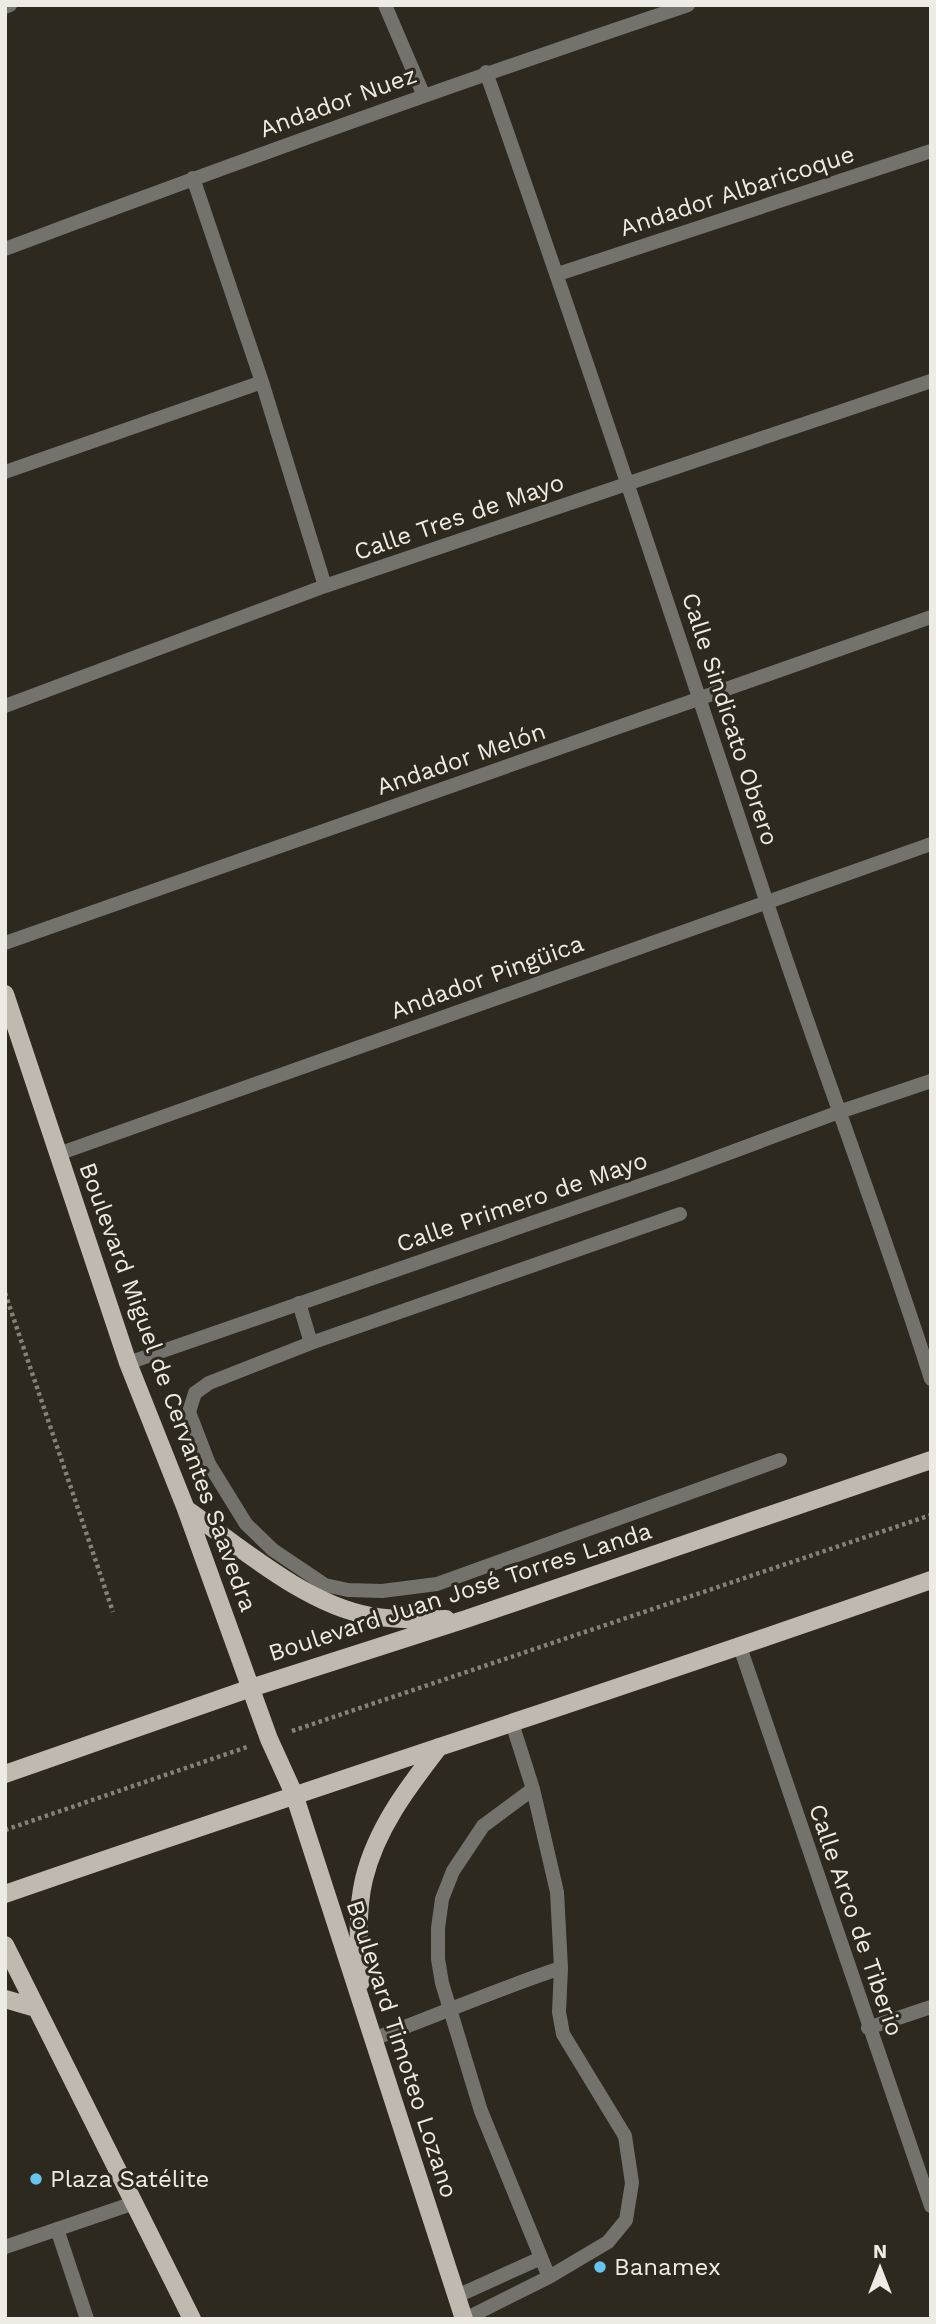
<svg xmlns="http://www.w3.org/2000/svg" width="936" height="2324" font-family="'Work Sans',sans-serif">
	<rect width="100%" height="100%" fill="#2e291f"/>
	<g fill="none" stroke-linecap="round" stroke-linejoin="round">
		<path stroke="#858178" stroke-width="4.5" stroke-dasharray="3.5 3.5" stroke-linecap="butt" d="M5,1293l108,319
			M292,1731l639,-216
			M5,1830l242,-83"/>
		<path stroke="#74726c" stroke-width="14" d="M299,1303l12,40 -102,40 -14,10 -6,19 20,52 37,60 27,26 52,35 23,5 34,1 55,-7 343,-124
			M311,1343l369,-129
			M533,1789l-50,37 -30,45 -11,28 -4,29v31l4,24 39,128 68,166
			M373,2039c63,-23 124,-50 188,-71
			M57,2229l30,90
			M5,2247l129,-44
			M457,2296l84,-38
			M465,2319l84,-42 59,-35 18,-22 6,-37 -7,-47 -62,-102 -4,-22 2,-44 -4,-76 -24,-103 -21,-66"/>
		<path stroke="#74726c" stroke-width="14" d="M385,5l39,91
			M5,7l5,-2
			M486,72c97,275 189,552 280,828 53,161 114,318 165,479
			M193,178l69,204 63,204
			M5,249c226,-85 454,-167 683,-244
			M558,274l373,-123
			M5,472l257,-90
			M5,706l320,-120 606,-205
			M5,943l926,-326
			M58,1154l873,-310
			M128,1363l539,-187 172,-64 92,-31
			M740,1647l191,559
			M868,2028l63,-21"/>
		<path stroke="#bfb9af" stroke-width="18" d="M5,994l123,369 58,146 83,230 25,55 170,525
			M186,1509c53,37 120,96 185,107 25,4 50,4 75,3
			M5,1774l246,-86 215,-69 465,-159
			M5,1894c308,-107 619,-206 926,-314
			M5,1945l187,374
			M361,1982c-2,-34 -5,-69 3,-103 12,-50 44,-92 75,-132
			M5,1999l31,9"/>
	</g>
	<g fill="#66c4ef" stroke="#2e291f" stroke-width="2.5">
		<circle cx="36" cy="2179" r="7"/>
		<circle cx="600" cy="2267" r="7"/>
	</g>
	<g text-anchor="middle" stroke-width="6" stroke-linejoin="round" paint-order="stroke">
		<g font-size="24" fill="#eeebe4" stroke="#2e291f">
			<text transform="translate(338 102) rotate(-20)" y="8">Andador Nuez</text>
			<text transform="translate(737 191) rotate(-18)" y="8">Andador Albaricoque</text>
			<text transform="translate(459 517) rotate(-19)" y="8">Calle Tres de Mayo</text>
			<text transform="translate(730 719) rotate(72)" y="8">Calle Sindicato Obrero</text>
			<text transform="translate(461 759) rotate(-19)" y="8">Andador Melón</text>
			<text transform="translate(487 977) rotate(-20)" y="8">Andador Pingüica</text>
			<text transform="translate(522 1202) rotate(-19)" y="8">Calle Primero de Mayo</text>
			<text transform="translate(168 1387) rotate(70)" y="8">Boulevard Miguel de Cervantes Saavedra</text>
			<text transform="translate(460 1592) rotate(-18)" y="8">Boulevard Juan José Torres Landa</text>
			<text transform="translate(856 1920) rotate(71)" y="8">Calle Arco de Tiberio</text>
			<text transform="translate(402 2049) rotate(72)" y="8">Boulevard Timoteo Lozano</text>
		</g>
		<g font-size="24" fill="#eeebe4" stroke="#2e291f" text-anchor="start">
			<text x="50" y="2187">Plaza Satélite</text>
			<text x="614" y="2275">Banamex</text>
		</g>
	</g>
	<rect width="936" height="2324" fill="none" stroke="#eeebe4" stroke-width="14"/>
	<g transform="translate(880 2268)" stroke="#2e291f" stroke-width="5" paint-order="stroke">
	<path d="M0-5L12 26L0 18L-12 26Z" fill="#eeebe4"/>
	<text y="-10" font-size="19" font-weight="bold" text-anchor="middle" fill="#eeebe4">N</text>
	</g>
</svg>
